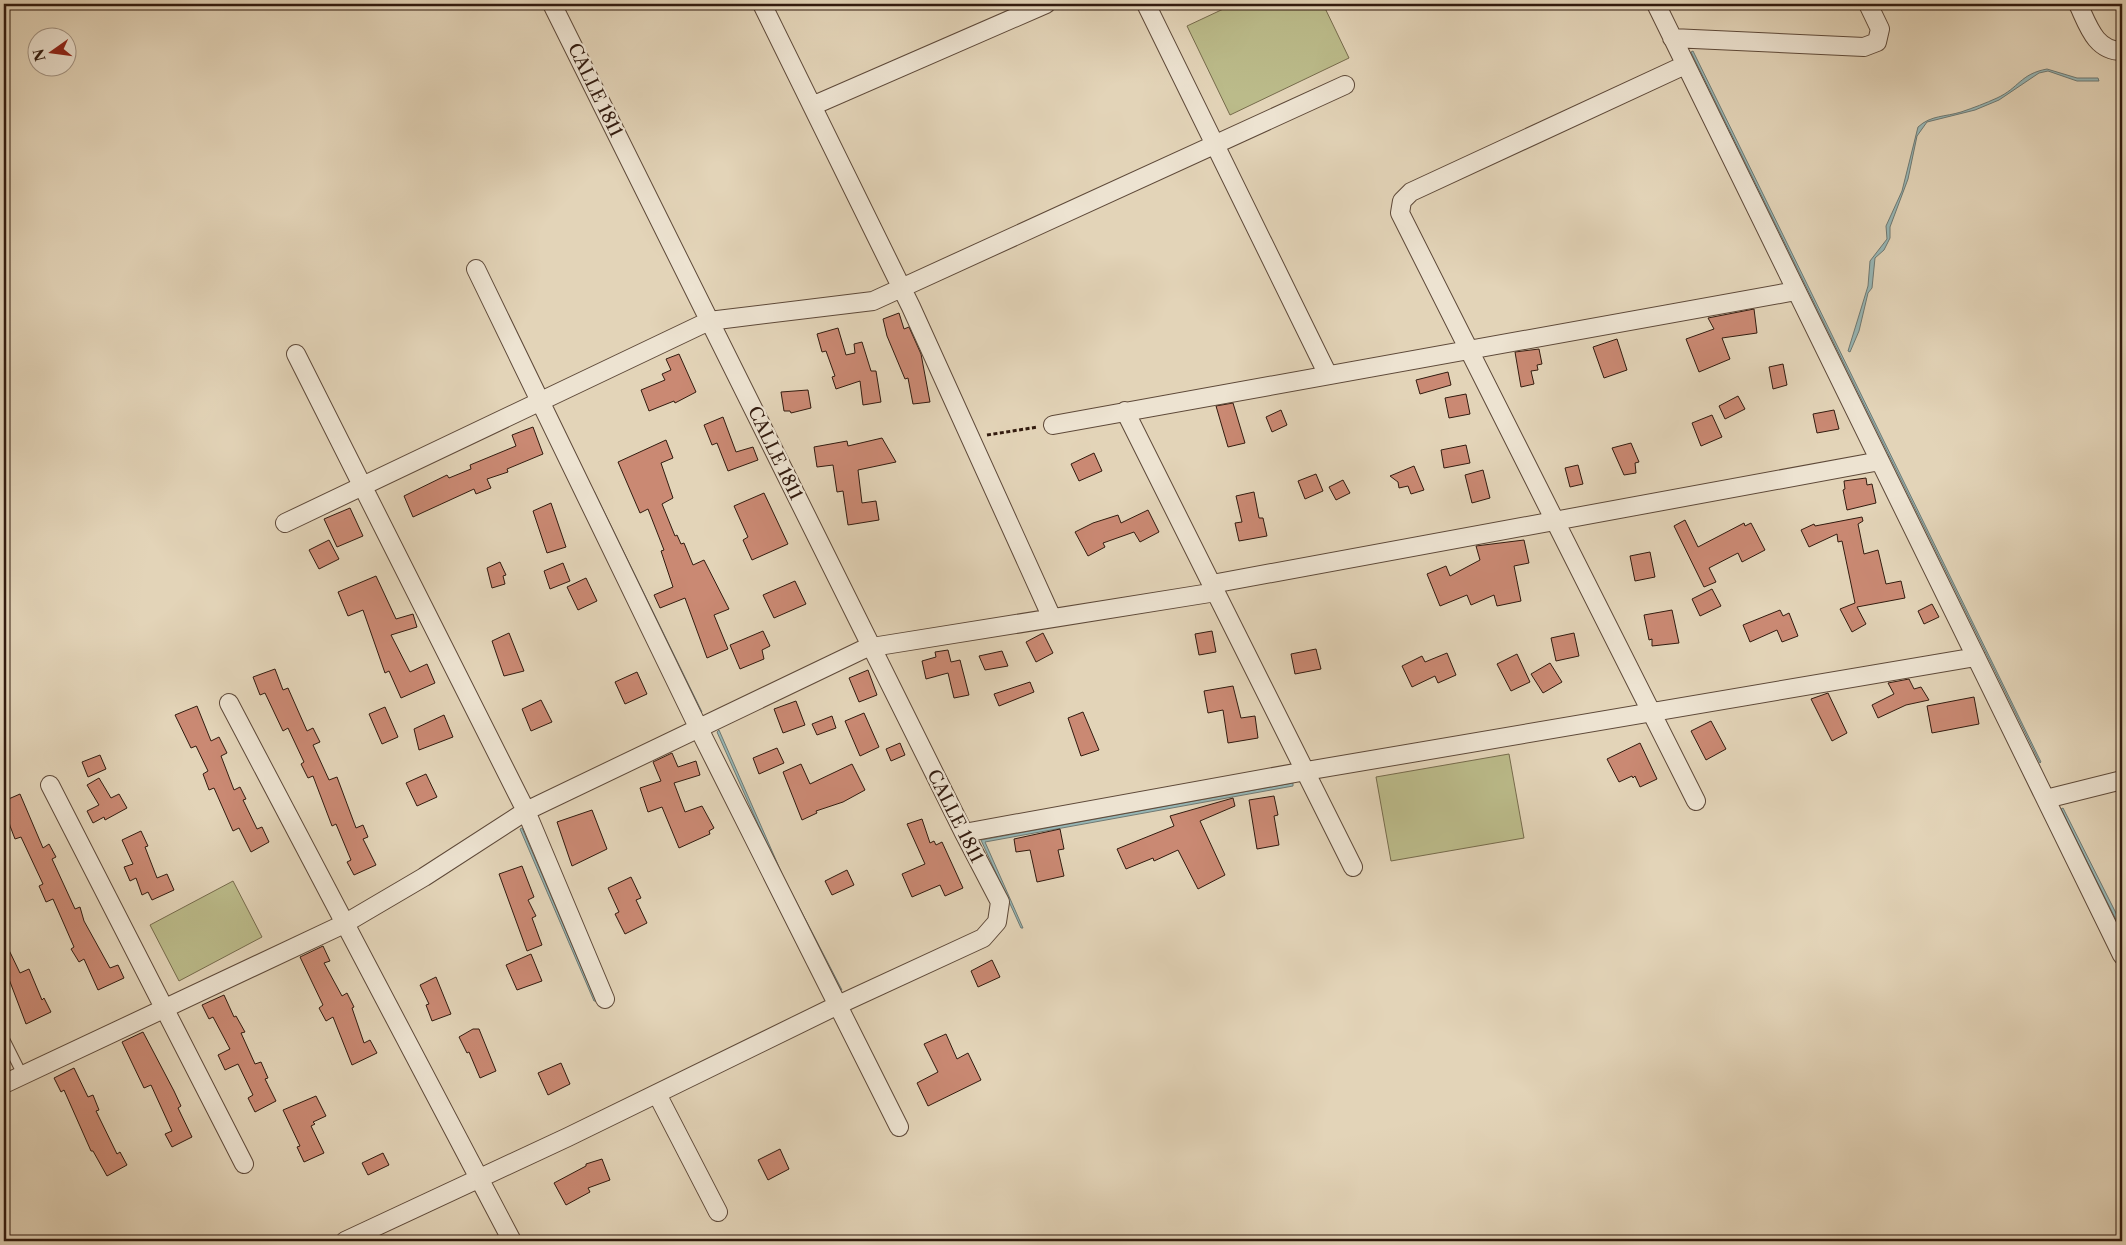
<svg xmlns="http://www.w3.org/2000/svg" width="2126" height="1245" font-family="'Libre Caslon Text',serif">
	<rect width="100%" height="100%" fill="#e3d4b8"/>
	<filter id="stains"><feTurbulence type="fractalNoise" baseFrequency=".004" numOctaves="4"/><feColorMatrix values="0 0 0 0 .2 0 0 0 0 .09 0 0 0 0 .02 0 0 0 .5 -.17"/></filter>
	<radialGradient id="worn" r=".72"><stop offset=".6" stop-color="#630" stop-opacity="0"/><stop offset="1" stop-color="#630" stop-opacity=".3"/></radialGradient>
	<path fill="#bbbb8a" stroke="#766b4c" d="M1234,4h89l26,54 -119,57 -43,-89z
		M1509,754l15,84 -133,23 -15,-84z
		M233,881l29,56 -83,44 -29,-56z"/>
	<path fill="#97b7b6" stroke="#6f7973" d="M1693,51l348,711 -1,1 -349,-711z
		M2047,69l30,9h21l1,3h-22l-29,-10 -9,2 -40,27 -24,10 -48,12 -10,14 -9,43 -18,48v11l-6,12 -9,8 -3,30 -4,5 -9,38 -9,21 -2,-1 20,-65 2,-25 17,-22 -1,-13 16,-35 16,-64c13,-12 27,-10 43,-15 12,-4 25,-9 36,-14 22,-10 23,-24 50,-29z
		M594,491l108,221 -2,1 -107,-221z
		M719,730l64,146 59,114h-1l-60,-114 -64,-144z
		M1293,783v3l-308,56 38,86h-2l-40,-88z
		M2063,808l59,117v7l-61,-123z
		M522,828l74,173h-2l-74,-172z"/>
	<path fill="#ca8973" stroke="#321b0f" d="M1754,309l3,24 -35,5 8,21 -31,13 -13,-33 28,-10 -6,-11z
		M899,313l5,16 5,-2 12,27 9,48 -17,2 -5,-26 -3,1 -18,-43 -4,-17z
		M838,328l8,27 9,-2 -1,-9 8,-2 9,29h5l5,31 -18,3 -3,-24 -24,8 -4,-12 3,-1 -9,-25 -4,1 -5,-18z
		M1617,339l10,31 -23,8 -11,-31z
		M1539,349l3,15 -5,1 1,5 -7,1 3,13 -13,3 -6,-35z
		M679,354l17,38 -21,11 -1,-2 -25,10 -8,-21 24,-10 -3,-6 9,-4 -5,-11z
		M1783,364l4,21 -14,4 -4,-22z
		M1448,372l3,13 -31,9 -4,-14z
		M808,390l3,18 -20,5 -1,-2h-6l-3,-19z
		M1466,394l4,20 -21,4 -4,-20z
		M1738,396l7,13 -20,10 -6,-13z
		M1233,403l12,40 -17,4 -12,-41z
		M1281,410l6,15 -15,7 -6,-15z
		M1834,410l5,19 -22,4 -4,-19z
		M1712,415l10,22 -21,9 -9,-23z
		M723,417l13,35 17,-5 5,13 -30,11 -11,-28 -5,2 -8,-20z
		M533,427l10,27 -36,15 1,3 -21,7 4,9 -15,6 -2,-5 -61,28 -9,-21 43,-21 2,3 22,-9 -1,-4 46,-19 -4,-11z
		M882,438l14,24 -38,8 4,33 14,-2 3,19 -31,5 -5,-34 -6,1 -4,-27 -16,2 -3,-20 33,-6 1,5z
		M666,440l7,18 -12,5 12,35 -11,6 13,32 2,-1 4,9 3,-1 9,22 11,-5 25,49 -15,6 14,34 -21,9 -22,-60 -25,10 -6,-13 19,-8 -12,-36 3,-1 -16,-41 -8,4 -22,-51z
		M1631,443l8,19 -4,1 1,10 -12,2 -12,-27z
		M1466,445l4,18 -26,5 -3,-18z
		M1094,453l8,18 -23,10 -8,-17z
		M1578,465l5,19 -13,3 -5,-19z
		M1414,466l10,24 -13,4 -3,-8 -9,2 -1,-6 -8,-6z
		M1483,470l7,28 -18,5 -7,-28z
		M1316,474l7,17 -18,8 -7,-18z
		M1866,478l1,7 5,-1 4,19 -29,7 -4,-20 2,-1 -1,-8z
		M1343,480l7,13 -14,7 -7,-13z
		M1254,492l5,26h4l4,18 -28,5 -4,-18 7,-1 -6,-26z
		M764,493l24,51 -36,16 -9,-20 5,-3 -14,-31z
		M551,503l15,44 -19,6 -14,-42z
		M350,508l13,28 -26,11 -13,-28z
		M1148,510l11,22 -19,10 -6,-10 -31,11 2,4 -17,9 -13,-24 18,-9 25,-8 3,8z
		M1862,517l1,4 -5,3 6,30 14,-4 8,34 15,-3 4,17 -48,9 9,17 -14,8 -12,-23 15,-6 -13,-62 -4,1 -1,-8 -28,13 -8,-17 13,-6 1,2z
		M1685,520l13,27 46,-24 1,3 6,-3 14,27 -23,12 -4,-9 -29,15 7,14 -12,5 -30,-61z
		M329,540l10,19 -20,10 -10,-19z
		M1524,540l5,23 -15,3 7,35 -24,5 -3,-11 -23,10 -4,-10 -27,11 -13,-32 19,-8 4,10 30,-16 -4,-14z
		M1650,552l5,25 -20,4 -5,-25z
		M500,562l6,13 -3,1 2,8 -13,4 -5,-20z
		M563,563l7,18 -20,8 -6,-18z
		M376,576l20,43 17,-5 4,13 -26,8 19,37 17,-8 8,19 -34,15 -12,-27 -4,2 -22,-63 -15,6 -10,-24z
		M586,578l11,23 -19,9 -11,-23z
		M795,581l11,23 -32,14 -11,-23z
		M1712,589l9,17 -21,10 -8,-17z
		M1932,604l7,13 -15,7 -6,-13z
		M1672,610l7,33 -27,3v-7l-3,1 -5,-25z
		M1780,610l3,6 6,-3 9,23 -16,6 -5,-12 -27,12 -7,-17z
		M763,631l7,15 -8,4 2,9 -24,10 -10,-24z
		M1212,631l4,21 -17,3 -4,-21z
		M509,633l15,38 -20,5 -12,-35z
		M1043,633l10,20 -17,9 -10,-20z
		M1574,633l5,23 -23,5 -5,-23z
		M1316,649l5,20 -26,5 -4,-20z
		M948,650l3,12 9,-2 9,35 -15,3 -6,-25 -22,6 -4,-18 14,-4 -1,-5z
		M1002,651l6,15 -23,4 -6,-14z
		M1447,653l9,22 -18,8 -3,-7 -23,11 -10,-21 20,-10 3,6z
		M1517,654l13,28 -19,9 -14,-27z
		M1550,663l12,19 -19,11 -12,-19z
		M275,669l8,21 5,-2 19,43 6,-3 7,14 -7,3 16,35 8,-3 19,51 7,-3 5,12 -5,2 13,26 -22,10 -7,-13 4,-2 -15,-36 -4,2 -19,-50 -5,2 -7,-14 3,-2 -16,-34 -5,3 -18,-38 -5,2 -7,-18z
		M868,670l9,25 -18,7 -10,-24z
		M637,672l10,22 -22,10 -10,-22z
		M1909,679l5,10 7,-2 8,13 -23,5 -28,13 -6,-13 22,-11 -6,-11z
		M1030,682l4,10 -35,14 -5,-12z
		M1233,686l8,32 14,-2 3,22 -30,5 -5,-33 -15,3 -4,-22z
		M1828,693l19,40 -15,8 -21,-42z
		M1974,697l5,27 -47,9 -5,-27z
		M541,700l11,22 -21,9 -9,-22z
		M796,701l9,24 -22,8 -9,-24z
		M197,706l14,35 8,-4 8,16 -6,3 13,34 6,-3 6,12 -3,1 14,29 5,-2 7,15 -18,10 -12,-24 -6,3 -19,-43 -5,2 -6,-16 5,-3 -12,-25 -5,2 -16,-33z
		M385,707l13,30 -16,7 -13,-30z
		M1083,712l16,38 -18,6 -13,-38z
		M864,713l15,34 -19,9 -15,-35z
		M444,715l9,22 -34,13 -5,-21z
		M832,716l4,12 -19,7 -5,-11z
		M1711,721l15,28 -20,11 -15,-29z
		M900,743l5,12 -14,6 -5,-12z
		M1640,743l17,36 -17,8 -5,-11 -2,2 -1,-2 -13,6 -12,-23z
		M777,748l7,15 -25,11 -6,-16z
		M672,753l6,14 18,-6 4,14 -26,8 11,29 17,-6 12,22 -5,3 1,3 -31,14 -17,-41 -14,5 -8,-24 21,-7 -8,-19z
		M100,755l6,14 -18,8 -6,-15z
		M801,764l9,20 42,-20 13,26 -22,12 -27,9 1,2 -15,7 -19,-48z
		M426,774l11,23 -20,9 -11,-23z
		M99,778l12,20 8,-4 8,14 -22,12 -1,-3 -11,6 -6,-12 12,-6 -12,-20z
		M20,794l23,54 6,-4 7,13 -4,2 23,50 5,-2 4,14 26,47 8,-3 6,13 -26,12 -14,-31 -5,3 -8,-13 3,-2 -21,-48 -7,3 -7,-16 4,-2 -22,-47 -6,2 -5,-13 -6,-25z
		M1274,796l4,19 -4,1 5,29 -22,4 -8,-49z
		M1233,798l2,8 -35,15 25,54 -27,14 -20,-39 -24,11 -1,-3 -27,11 -9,-20 57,-23 -4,-10z
		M592,810l15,39 -35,17 -15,-44z
		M922,819l8,24 4,-2 2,4 6,-3 21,46 -18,8 -5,-11 -28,12 -10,-23 23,-10 -18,-40z
		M1060,829l4,20 -6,1 6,26 -27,6 -7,-32 -14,2 -2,-13z
		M141,831l7,15 -3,1 12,31 10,-4 7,16 -22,10 -4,-8 -6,3 -6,-17 -6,3 -6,-14 9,-3 -11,-24z
		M522,866l12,31 -6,3 8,16 -4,2 10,27 -15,6 -28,-77z
		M847,870l7,15 -22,10 -7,-14z
		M631,877l10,21 -5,2 11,23 -22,11 -10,-20 4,-2 -11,-24z
		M323,946l7,15 -6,2 18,33 5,-3 7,14 -2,1 12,35 6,-3 7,13 -25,12 -19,-48 -7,4 -7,-13 4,-3 -23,-48z
		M8,948l12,25 9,-4 13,31 2,-2 7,14 -25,12 -22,-58v-17z
		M531,954l11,27 -25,9 -11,-25z
		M992,960l8,17 -22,10 -7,-16z
		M436,977l15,37 -19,7 -6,-16 3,-1 -9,-19z
		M224,995l10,22 2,-1 9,16 -4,1 14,31 6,-2 7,16 -3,1 11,22 -21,11 -7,-14 5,-3 -15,-31 -13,6 -7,-15 12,-6 -17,-32 -4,2 -7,-14z
		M473,1029h6l17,42 -16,7 -11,-26 -2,1 -8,-16z
		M143,1032l31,59 7,15 -3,2 14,29 -20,10 -7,-13 7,-3 -21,-46 -7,3 -22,-46z
		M946,1034l11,25 11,-6 13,27 -53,26 -11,-23 21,-11 -14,-28z
		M561,1063l9,21 -22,11 -10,-22z
		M74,1068l14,29 5,-2 6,15 -3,1 21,43 3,-2 7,13 -20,11 -14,-25h-2l-27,-61 -3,2 -7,-14z
		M316,1096l10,20 -13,6 2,2 -4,2 13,27 -20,9 -7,-15 3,-1 -17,-36z
		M780,1149l9,20 -21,11 -10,-20z
		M383,1153l6,12 -21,10 -6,-12z
		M602,1159l8,21 -22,8 2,4 -24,13 -12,-22 32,-17v-2z"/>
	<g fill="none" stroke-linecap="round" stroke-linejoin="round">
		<g stroke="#5e4939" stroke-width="11">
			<path id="lane" d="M4,1038l19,38"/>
		</g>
		<g stroke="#5e4939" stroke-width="20">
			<path id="street" d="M762,4l149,303 141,311
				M1146,4l182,371
				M1656,4l466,951
				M2078,4c10,21 17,47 44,47
				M1672,38l192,9 13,-5 3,-13 -12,-25
				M1685,65l-274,127 -9,9 -2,12 296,588
				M812,106l234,-102
				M476,269l222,458 201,400
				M296,354l230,457 79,188
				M1125,411l228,456
				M1053,425l743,-134
				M285,523l424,-202 164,-20 472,-216
				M1212,584l668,-123
				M229,703l283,538
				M50,785l194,379
				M2046,799l76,-19
				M964,833l342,-62 670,-114
				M4,1084l340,-160 80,-47 102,-66 340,-163 350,-56
				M657,1094l61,118
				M345,1241l223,-104 270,-132 145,-67 14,-16 3,-20 -36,-69 -412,-829"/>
		</g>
		<path stroke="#321b0f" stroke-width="3" stroke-dasharray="4 2.5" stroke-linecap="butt" d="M987,435l51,-8"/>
		<use href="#lane" stroke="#ede3d1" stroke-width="9"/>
		<use href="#street" stroke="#ede3d1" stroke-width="18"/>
	</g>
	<g text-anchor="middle" stroke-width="4.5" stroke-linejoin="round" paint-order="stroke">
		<g font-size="18" fill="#321b0f" stroke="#ede3d1">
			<text transform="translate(595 90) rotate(64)" y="6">CALLE 1811</text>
			<text transform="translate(775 453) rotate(64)" y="6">CALLE 1811</text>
			<text transform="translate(955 816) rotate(63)" y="6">CALLE 1811</text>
		</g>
	</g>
	<rect width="2126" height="1245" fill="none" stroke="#e3d4b8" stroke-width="20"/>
	<rect x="5" y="5" width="2116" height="1235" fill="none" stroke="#321b0f" stroke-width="2.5"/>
	<rect x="10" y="10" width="2106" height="1225" fill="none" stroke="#321b0f"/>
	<g transform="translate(52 52) rotate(256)"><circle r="24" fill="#ede3d1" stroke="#a29383"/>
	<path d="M0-4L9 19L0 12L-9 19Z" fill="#8f2418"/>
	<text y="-8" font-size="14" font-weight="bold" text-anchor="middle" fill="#321b0f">N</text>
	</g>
	<rect width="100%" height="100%" filter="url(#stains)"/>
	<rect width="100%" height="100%" fill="url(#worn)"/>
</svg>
